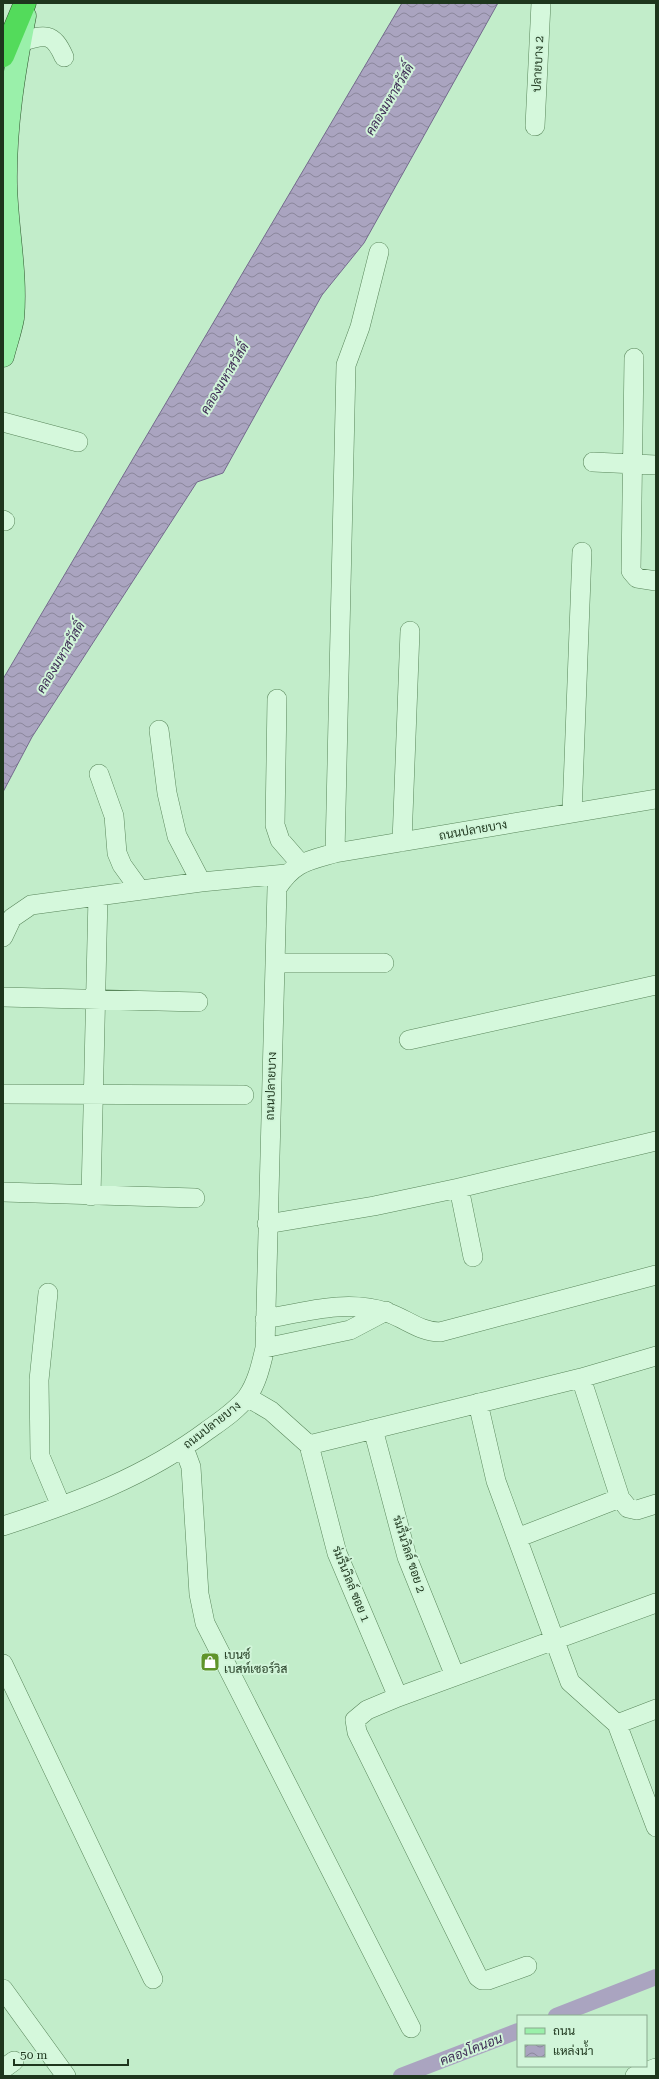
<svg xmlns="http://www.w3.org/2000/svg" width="659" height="2079" font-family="'Roboto Serif',Sarabun,serif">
	<defs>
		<pattern id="water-waves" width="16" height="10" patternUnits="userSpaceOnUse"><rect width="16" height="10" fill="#aaa4c0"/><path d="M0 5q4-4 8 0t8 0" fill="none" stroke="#8a869b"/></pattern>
	</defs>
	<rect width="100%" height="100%" fill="#c2edca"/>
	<path fill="url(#water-waves)" stroke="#746b8d" d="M402,3h96l-134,240 -42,52 -99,178 -26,9 -165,255 -29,55v-113z"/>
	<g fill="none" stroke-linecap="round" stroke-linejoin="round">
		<path stroke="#aaa4c0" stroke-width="16" d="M556,2016l100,-39
			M401,2076l117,-45"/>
		<g stroke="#59865b" stroke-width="20">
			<path id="minor" d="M20,42c25,-8 33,-10 44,15
				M535,126l6,-123
				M634,358l-3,213 6,7 19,3
				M3,422l75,20
				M593,462l63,3
				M3,520l2,1
				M277,699l-2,126 5,15 20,23
				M159,730l8,63 10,43 24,46
				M99,774l15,42 3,37 5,12 18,25
				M572,813l10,-261
				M402,842l8,-211
				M335,853l11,-488 14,-38 19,-75
				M3,937l9,-19 19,-13 170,-23 85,-8
				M275,963h109
				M3,997l195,5
				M409,1040l247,-55
				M3,1094l241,1
				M459,1188l14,69
				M3,1192l192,6
				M91,1196l7,-300
				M267,1224l107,-18 85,-18 197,-47
				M48,1293l-9,87 1,76 21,50
				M265,1319c40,-7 81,-20 121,-7 19,6 34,20 54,20l216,-57
				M265,1348l85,-18 36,-19
				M581,1378l39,120 8,10 9,2 19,-6
				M247,1397l24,14 38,34
				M478,1403l18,78 74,201 47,42 39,103
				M373,1429l34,128 48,119
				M309,1445l272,-67 75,-22
				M309,1445l28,108 61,144
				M184,1448l7,19 8,127 6,29 206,405
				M3,1526c74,-24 142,-49 205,-96 14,-10 29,-20 39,-33 10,-14 14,-32 18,-49l12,-460c17,-26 30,-27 58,-35l321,-54
				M517,1538l103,-40
				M3,1664l150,315
				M617,1724l39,-15
				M527,1966l-39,14h-6l-4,-3 -121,-245 -2,-12 12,-10 31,-13 258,-94
				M3,1989l63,87
				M3,2069l11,-8
				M635,2076l21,-8"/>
		</g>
		<g stroke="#2f542e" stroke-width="23">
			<path id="major" d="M3,356c3,-12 8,-26 10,-38 4,-44 -6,-89 -7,-133 -1,-57 8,-113 19,-169"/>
		</g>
		<g stroke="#2f542e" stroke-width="23">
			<path id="highway" d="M3,56l22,-53"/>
		</g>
		<use href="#minor" stroke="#d5f8dc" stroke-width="19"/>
		<use href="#major" stroke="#9af0aa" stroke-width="22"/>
		<use href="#highway" stroke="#53db5b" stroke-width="22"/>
	</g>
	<defs>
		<g id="shop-square" transform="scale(1)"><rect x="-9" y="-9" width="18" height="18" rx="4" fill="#60942a" stroke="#d1f5d9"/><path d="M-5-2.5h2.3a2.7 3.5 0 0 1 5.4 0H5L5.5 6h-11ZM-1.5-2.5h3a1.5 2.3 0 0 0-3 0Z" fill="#fff"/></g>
	</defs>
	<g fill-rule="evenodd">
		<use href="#shop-square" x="210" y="1662"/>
	</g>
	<g text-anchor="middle" stroke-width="4" stroke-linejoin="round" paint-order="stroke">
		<g font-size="12" fill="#1e361d" stroke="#d1f5d9">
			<text transform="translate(538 64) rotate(-87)" y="4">ปลายบาง 2</text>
			<text transform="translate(473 830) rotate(-10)" y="4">ถนนปลายบาง</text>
			<text transform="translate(271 1086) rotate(-88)" y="4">ถนนปลายบาง</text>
			<text transform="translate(212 1425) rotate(-38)" y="4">ถนนปลายบาง</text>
			<text transform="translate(409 1554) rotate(72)" y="4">ร่มรื่นวิลล์ ซอย 2</text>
			<text transform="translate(351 1584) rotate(68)" y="4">ร่มรื่นวิลล์ ซอย 1</text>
		</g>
		<g font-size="12" fill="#1e361d" stroke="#d1f5d9" text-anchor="start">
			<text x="224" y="1659">เบนซ์<tspan x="224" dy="14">เบสท์เซอร์วิส</tspan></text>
		</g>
		<g font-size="13" font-style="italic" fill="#3f2d56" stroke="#d1f5d9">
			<text transform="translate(389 99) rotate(-59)" y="5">คลองมหาสวัสดิ์</text>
			<text transform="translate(224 378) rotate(-59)" y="5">คลองมหาสวัสดิ์</text>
			<text transform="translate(60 657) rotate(-59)" y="5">คลองมหาสวัสดิ์</text>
			<text transform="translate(471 2049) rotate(-21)" y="5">คลองโคนอน</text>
		</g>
	</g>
	<rect width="659" height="2079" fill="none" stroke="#1e361d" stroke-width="8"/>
	<rect x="517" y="2015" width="130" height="52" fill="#d1f5d9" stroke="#89a98e"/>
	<rect x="525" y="2028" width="20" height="6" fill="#9af0aa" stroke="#89a98e"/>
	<text x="553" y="2035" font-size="12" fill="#1e361d">ถนน</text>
	<rect x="525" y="2045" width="20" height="12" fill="url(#water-waves)" stroke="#89a98e"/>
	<text x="553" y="2055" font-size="12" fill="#1e361d">แหล่งน้ำ</text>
	<path d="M14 2059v6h114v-6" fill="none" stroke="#1e361d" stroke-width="2"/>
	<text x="20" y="2059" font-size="12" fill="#1e361d" stroke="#d1f5d9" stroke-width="3" paint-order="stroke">50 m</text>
</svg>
